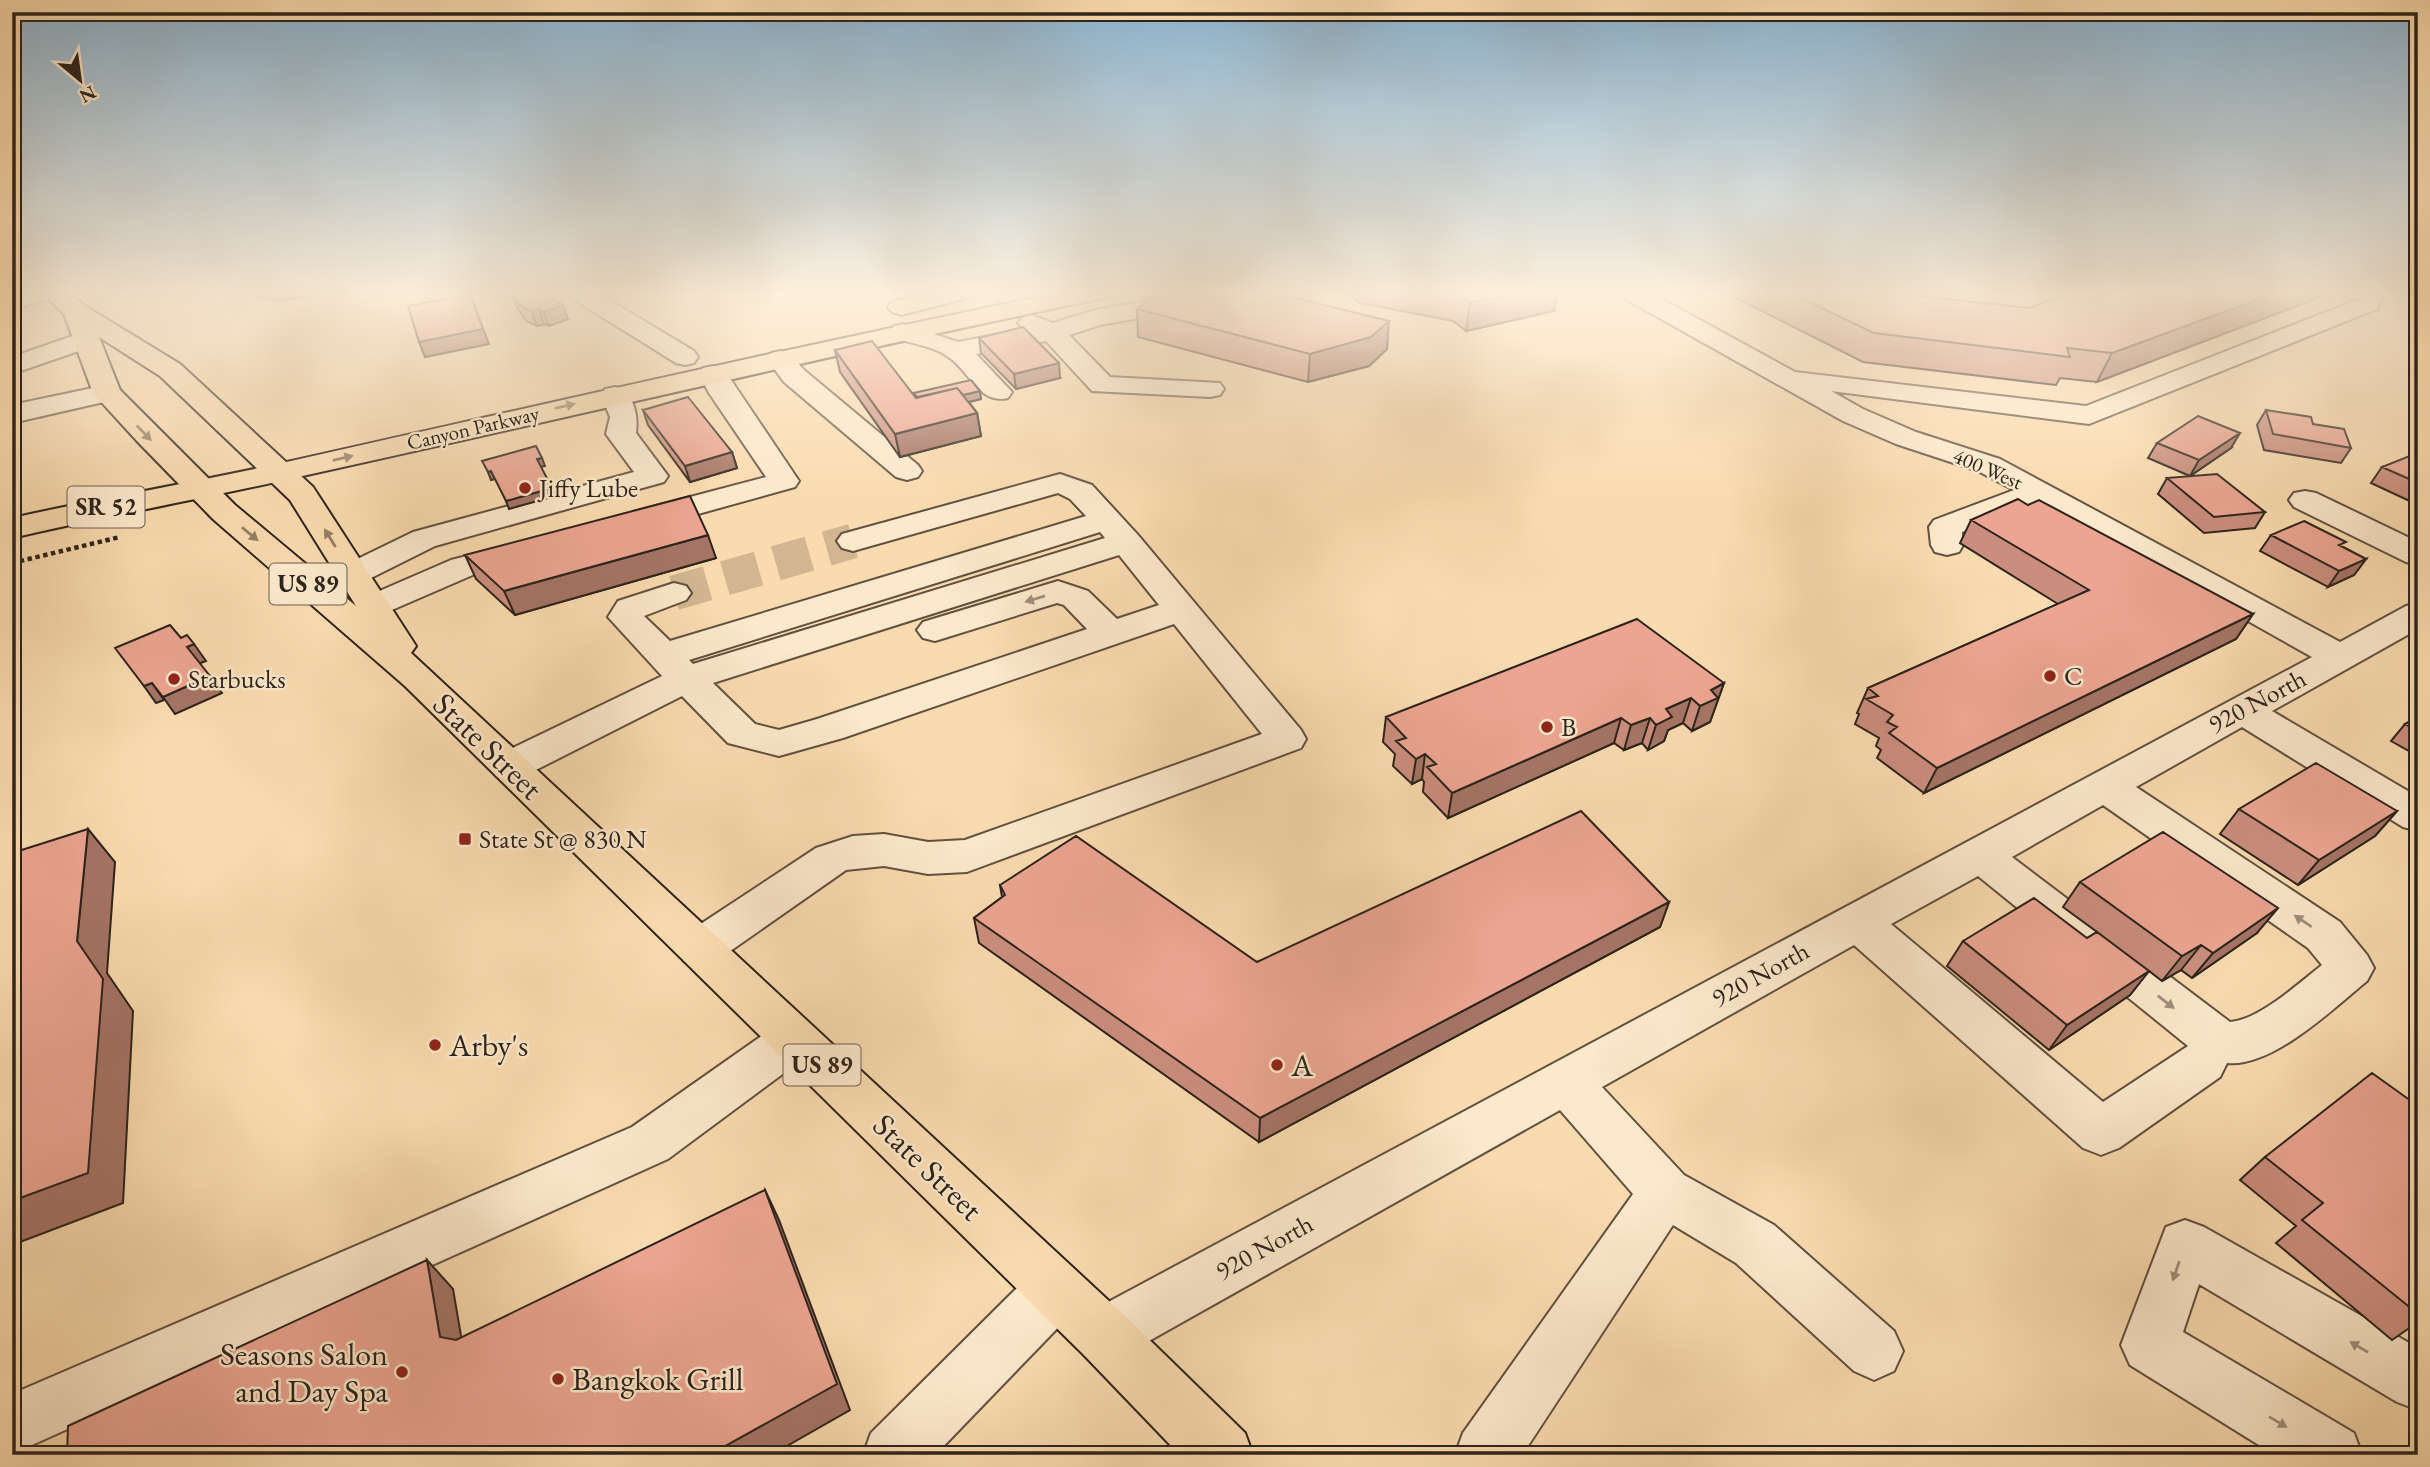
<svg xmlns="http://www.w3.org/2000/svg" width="2430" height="1467" font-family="'EB Garamond',serif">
	<rect width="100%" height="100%" fill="#fadbaf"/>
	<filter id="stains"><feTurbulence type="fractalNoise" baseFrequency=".00286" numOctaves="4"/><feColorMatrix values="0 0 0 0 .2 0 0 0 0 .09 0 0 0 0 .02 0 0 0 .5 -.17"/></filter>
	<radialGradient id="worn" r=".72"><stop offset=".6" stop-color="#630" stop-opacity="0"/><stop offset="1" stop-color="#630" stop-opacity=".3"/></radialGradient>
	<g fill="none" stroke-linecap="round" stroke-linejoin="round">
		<path stroke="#d1b691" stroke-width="35" stroke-dasharray="35 18" stroke-linecap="butt" d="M674,593l179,-52"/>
		<g stroke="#605140" stroke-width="4">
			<path id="minor" d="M20,292h39l-3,5 -44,12v-15z
				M567,292h29l98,59 4,6 -4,6 -9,2 -9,-2 -106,-66z
				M1204,292h55l-3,5 -9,2 -147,26 -31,10 41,42 110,6 4,6 -4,6 -10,2 -118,-6 -46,-50 -70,13 36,38 -4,6c-30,7 -39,-29 -61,-42 -14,-10 -37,-13 -53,-18l-4,-6 4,-6 9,-2 55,18 66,-13 -6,-6 4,-5 9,-3 22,8 42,-13z
				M1619,292h30l146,80 291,34 271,-106 3,-8h24l-7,17 -288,115 -258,-33 32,18 53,23 84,27 340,183 66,-36 12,-3v26l-146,82 146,86v34l-15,-4 -161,-100 -106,60 204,135 27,33 7,13 -7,13c-33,27 -95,87 -140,82l-7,14 -101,71 -18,7 -18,-7 -229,-203 -252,142 82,88 90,50 120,106 9,20 -9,20 -20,9 -20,-9 -118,-108 -63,-38 -151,230h-67l8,-22 170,-239 -73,-84 -436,245 -20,9 -20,-9 -9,-20 9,-20 1228,-658 -274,-154 -76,29 1,13 -4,7 -12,3 -12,-3 -4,-7 -2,-18 5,-7 80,-30 -36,-19 -82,-27 -53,-23 -221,-124zM2103,805l205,143 14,17c-23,18 -63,55 -92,57l-218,-165zM1978,876l210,170 -85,56 -212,-178z
				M87,331l9,2 4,6 -4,6 -84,29v-17z
				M780,351l9,2 15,17 114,95 4,6 -4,6 -11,3 -11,-3 -112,-95 -17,-23 4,-6z
				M713,366l10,2 76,113 -4,6 -140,39 -11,3 -11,-3 -5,-7 5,-7 133,-35 -57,-84 -10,-19 4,-6z
				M107,385l10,2 4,6 -4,6 -105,24v-18z
				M615,387l10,2c10,15 13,27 11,44l32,43 -4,6 -229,64 -70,35 -12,3 -12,-3 -5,-7 5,-7 72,-35 221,-60 -28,-38 4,-17 -9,-22 4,-6z
				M1060,474l32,11 46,50 163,195 5,9 -5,9 -334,124 -39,2 -44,-8 -38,4 -130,91 -16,5 -16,-5 -7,-13 7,-13 132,-87 37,-12 31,-2 44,8 37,-2 297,-106 -88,-110 -331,114 -64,18 -51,-13 -46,-47 -158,80 -14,4 -14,-4 -6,-10 6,-10 166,-80 -54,-59 10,-16 56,-18 12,3 5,7 -5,7 -42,16 26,25 416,-125 -16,-17 -12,-6 -205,58 -11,-3 -5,-7 5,-7zM1100,532l5,6 -412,126 -4,-4zM1119,555l40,50 -42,14 -29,-28 -30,-10 -135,41 -6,8 6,8 12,3 122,-38 7,2 23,24 -270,90 -38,11 -24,-6 -42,-41z
				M2305,491l11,2 102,49v23l-12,-3 -112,-55 -5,-7 5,-7z
				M521,542l12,3 4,7 -4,7 -58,15 -90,39 -12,4 -12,-4 -5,-7 5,-7 90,-39z
				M794,1019l17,6 7,14 -7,14 -143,106 -656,295v-60l620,-267 145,-102z
				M2185,1220l19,7 214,121v62l-21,-8 -198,-118 -16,48 171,101 8,22h-87l-145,-90 -9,-20 45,-118z
				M1055,1262l20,8 8,20 -8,20 -140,145h-72l8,-22 164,-163z"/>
		</g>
		<g stroke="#2c231b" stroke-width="4">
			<path id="major" d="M42,292h27l16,14 95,58 133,123 103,159 -5,7 713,662 121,118 8,22h-73l-96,-100 -679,-669 -192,-167 -76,-78 -44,-48 -29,-79zM99,337l61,39 130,124 66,106 -121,-101 -115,-115z"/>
		</g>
		<g stroke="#2c231b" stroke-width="4">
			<path id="highway" d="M932,292h43l-3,5 -71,18 -9,-3 -4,-5 4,-5z
				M1063,292h48l-3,5 -9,2c-274,57 -546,122 -819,182 -89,20 -179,36 -268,57v-20c90,-20 180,-35 270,-55 260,-58 520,-118 781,-171z"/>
		</g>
		<path stroke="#2c231b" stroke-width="4.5" stroke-dasharray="4.5 3.5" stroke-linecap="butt" d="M12,563l108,-26"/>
		<use href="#minor" fill="#fce8cb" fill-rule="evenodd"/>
		<use href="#major" fill="#fadbaf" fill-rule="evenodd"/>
		<use href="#highway" fill="#fadbaf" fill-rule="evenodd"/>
	</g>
	<path fill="#cb8e7e" stroke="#2c231b" stroke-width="2" d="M257,292h72l-48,9 -20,-2z
		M1347,292h211l-4,19 -88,20 -13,-10 -93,-18z
		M1734,292h166l7,3 122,13 33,-13 1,-3h262l-2,4 -226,86 -37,-4 -4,7 -193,-23 -131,-66z
		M511,293l57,26 -19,7 -5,-2 -7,2 -11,-5 -9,-14z
		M1137,309l250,40 -18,17 -61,16 -170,-45z
		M979,338l81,40 -44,11 -35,-36z
		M835,350l80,46 -1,-3 67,6 -12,3 8,11 4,23 -81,21 -60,-85z
		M643,410l89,42 5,16 -47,14 -42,-57z
		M2266,410l47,14 38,24 -10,15 -77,-13 -7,-25z
		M2157,443l74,5 -41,28 -42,-18z
		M2418,458v47l-47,-22 11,-16z
		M2167,478l98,34 -10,16 -51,5 -46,-39z
		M2028,505l225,109 -17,25 -312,154 -47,-35 4,-8 -5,-4 3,-8 -24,-14 4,-10 -2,-1 11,-25 190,-84 -98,-61 11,-23z
		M2271,535l72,12 23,12 -12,16 -26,12 -68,-36z
		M465,555l251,3 -201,57 -39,-36z
		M1724,683l-14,39 -18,9 -9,-8 -15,7 -4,11 -16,9 -6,-7 -18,7 -10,-7 -166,75 -25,-26 1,-10 -2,-3 -10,5 -19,-18 2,-12 -12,-12 3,-25z
		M2418,717v39l-27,-15 14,-17z
		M2239,809l158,2 -22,25 -77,49 -78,-51z
		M2080,882l177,51 -65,45 -11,-8 -19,11 -13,-10 -19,24 -81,55 -102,-84 16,-25 124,-3 10,-6 -34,-25z
		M1000,885l257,77 412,-60 -9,25 -401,215 -280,-199 -5,-25 28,-21z
		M2418,1106v216l-26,18 -116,-97 20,-17 -56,-46 25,-23z"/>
	<path fill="#a57466" stroke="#2c231b" stroke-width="2" d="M276,292h53l-48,9z
		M1522,292h36l-4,19 -88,20 4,-28z
		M2278,292h47l-2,4 -226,86 15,-29z
		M470,294l19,50 -64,13 -6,-15z
		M563,305l5,14 -19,7 -6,-14z
		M539,309l5,15 -7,2 -5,-14z
		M1389,321l-2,28 -18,17 -61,16 2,-28z
		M1059,363l1,15 -44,11 -2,-15z
		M980,391l1,8 -57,14 -1,-8z
		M977,413l4,23 -81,21 -5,-23z
		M2240,433l-9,15 -41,28 9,-16z
		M732,452l5,16 -47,14 -5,-16z
		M542,458l3,8 -5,1 -3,-8z
		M491,471l4,8 -4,1 -3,-8z
		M552,488l3,8 -46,13 -3,-8z
		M708,535l8,23 -201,57 -11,-24z
		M2366,559l-12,16 -26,12 11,-16z
		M2253,614l-17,25 -312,154 13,-25z
		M194,644l12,17 -8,3 -11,-17z
		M210,676l12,17 -47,21 -12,-17z
		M152,683l12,17 -8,3 -12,-17z
		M1724,683l-14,39 -18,9 8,-25 11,-16z
		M1691,698l-8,25 -15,7 -4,11 -16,9 8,-25 10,-16z
		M1621,718l-7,25 -166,75 4,-25z
		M1650,718l-8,25 -18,7 7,-25z
		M1425,754l-3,25 -10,5 4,-25z
		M2397,811l-22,25 -77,49 21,-25z
		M88,829l27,33 -8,111 26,38 -10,192 -111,42v-44l65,-260z
		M1669,902l-9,25 -401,215 1,-24z
		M2278,908l-21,25 -65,45 21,-25z
		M2201,945l-20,25 -19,11 20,-25z
		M2149,971l-19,24 -81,55 18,-25z
		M765,1190l14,30 71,190 -79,45h-62z
		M427,1260l26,29 13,76 -26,-28z"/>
	<path fill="#eca592" stroke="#2c231b" stroke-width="2" d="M514,292h27l22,13 -20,7 -4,-3 -7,3 -11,-6 -10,-13z
		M1160,292h111l118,29 -18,16 -61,17 -173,-45z
		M1451,292h71l-52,11 -14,-10z
		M1788,292h112l7,3 122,13 37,-14 -1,-2h213l-166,61 -45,-5 3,9 -196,-24z
		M470,294l13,35 -64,13 -11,-36z
		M1023,327l36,36 -45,11 -35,-36z
		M872,341l44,57 41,-10 20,25 -82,21 -60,-84z
		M971,380l9,11 -17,4 -6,-7 -40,9 -3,-4z
		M688,397l44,55 -47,14 -42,-56z
		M2266,410l45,7 2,7 31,5 7,19 -78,-14z
		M2198,416l42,17 -41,27 -42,-17z
		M536,446l6,12 -5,1 15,29 -46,13 -15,-30 -3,1 -6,-11z
		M2412,455l6,3v25l-36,-16z
		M2217,474l48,38 -51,5 -47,-39z
		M690,496l18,39 -204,56 -39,-36z
		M2018,499l10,6 11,-5 214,114 -316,154 -48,-35 8,-6 -10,-5 6,-7 -27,-16 12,-3 -10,-8 221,-98 -118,-70z
		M2304,521l42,21 -7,3 27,14 -27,12 -68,-36z
		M1637,619l87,64 -13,7 7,8 -18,8 -9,-8 -25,11 6,8 -16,8 -6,-7 -19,7 -10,-7 -169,75 -25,-26 9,-3 -11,-10 -9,5 -20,-18 10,-3 -20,-21z
		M170,625l11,13 6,-3 7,9 -7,3 23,29 -47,21 -11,-14 -8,3 -29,-38z
		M2418,717v14l-13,-7z
		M2316,763l81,48 -78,49 -80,-51z
		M1581,811l88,91 -409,216 -286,-200 31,-23 -5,-10 76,-49 181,126z
		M88,829l-11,112 26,38 -15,194 -76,28v-348z
		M2163,832l115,76 -65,45 -12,-8 -19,11 -102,-74z
		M2034,898l53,40 10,-6 52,39 -82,54 -104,-84z
		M2372,1073l46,33v208l-116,-94 21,-17 -58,-46z
		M765,1190l72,194 -128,71h-642l1,-29 359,-166 13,77 16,3z"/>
	<defs><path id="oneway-solid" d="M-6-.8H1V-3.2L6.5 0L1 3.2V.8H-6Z" transform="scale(1.75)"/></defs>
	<g fill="#937f65">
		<use href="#oneway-solid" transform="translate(565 406) rotate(-13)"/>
		<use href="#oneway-solid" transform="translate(144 433) rotate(46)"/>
		<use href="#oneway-solid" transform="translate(343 458) rotate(-13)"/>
		<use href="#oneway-solid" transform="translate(250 534) rotate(40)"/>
		<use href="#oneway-solid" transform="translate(330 538) rotate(-122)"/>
	</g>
	<g fill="#9e8f7c">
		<use href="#oneway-solid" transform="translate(1035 599) rotate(163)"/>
		<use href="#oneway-solid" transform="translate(2303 921) rotate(-146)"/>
		<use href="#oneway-solid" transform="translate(2166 1002) rotate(38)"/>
		<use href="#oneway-solid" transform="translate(2176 1271) rotate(109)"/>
		<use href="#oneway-solid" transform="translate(2359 1347) rotate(-150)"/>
		<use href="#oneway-solid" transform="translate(2278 1422) rotate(31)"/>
	</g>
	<linearGradient id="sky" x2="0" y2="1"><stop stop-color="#8cb6d4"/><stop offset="0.59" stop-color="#fdefdb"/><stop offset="1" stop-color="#fdefdb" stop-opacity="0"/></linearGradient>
	<rect width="2430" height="497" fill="url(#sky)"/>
	<g fill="#8f2418" stroke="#fce8cb" stroke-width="2.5">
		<circle cx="525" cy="488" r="7"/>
		<circle cx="2050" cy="676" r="7"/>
		<circle cx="174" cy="679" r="7"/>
		<circle cx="1547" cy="727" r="7"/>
		<rect x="458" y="832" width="14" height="14" rx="3.5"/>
		<circle cx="435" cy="1045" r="7"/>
		<circle cx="1277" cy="1065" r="7"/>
		<circle cx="402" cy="1372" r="7"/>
		<circle cx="558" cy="1379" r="7"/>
	</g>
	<g text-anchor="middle" stroke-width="5" stroke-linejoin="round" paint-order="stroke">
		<g font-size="21" fill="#2c231b" stroke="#fce8cb">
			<text transform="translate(473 428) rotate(-13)" y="7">Canyon Parkway</text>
			<text transform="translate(1988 469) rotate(23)" y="7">400 West</text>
		</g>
		<g fill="#fce8cb" stroke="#6a5e50" stroke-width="2">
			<rect x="67.5" y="486.5" width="77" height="41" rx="5"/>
			<rect x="269.5" y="563.5" width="77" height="41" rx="5"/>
			<rect x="783.5" y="1044.5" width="77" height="41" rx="5"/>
		</g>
		<g font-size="24" font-weight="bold" fill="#2c231b">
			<text x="106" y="515">SR 52</text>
			<text x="308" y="592">US 89</text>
			<text x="822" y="1073">US 89</text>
		</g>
		<g font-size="26" fill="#2c231b" stroke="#fce8cb" text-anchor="start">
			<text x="539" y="497">Jiffy Lube</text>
			<text x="2064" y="685">C</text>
			<text x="188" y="688">Starbucks</text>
			<text x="1561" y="736">B</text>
			<text x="479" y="848">State St @ 830 N</text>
		</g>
		<g font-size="26" fill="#2c231b" stroke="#fce8cb">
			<text transform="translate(2257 701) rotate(-28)" y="9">920 North</text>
			<text transform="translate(1760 974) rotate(-29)" y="9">920 North</text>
			<text transform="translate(1264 1247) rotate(-29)" y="9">920 North</text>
		</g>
		<g font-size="32" fill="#2c231b" stroke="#fce8cb">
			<text transform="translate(488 746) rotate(44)" y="11">State Street</text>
			<text transform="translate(928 1167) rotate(44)" y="11">State Street</text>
		</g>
		<g font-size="32" fill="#2c231b" stroke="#fce8cb" text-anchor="start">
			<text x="449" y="1056">Arby's</text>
			<text x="1291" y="1076">A</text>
			<text x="388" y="1365" text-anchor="end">Seasons Salon<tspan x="388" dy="37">and Day Spa</tspan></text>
			<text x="572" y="1390">Bangkok Grill</text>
		</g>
	</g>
	<rect width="2430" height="1467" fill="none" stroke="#fadbaf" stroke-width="42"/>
	<rect x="14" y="14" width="2402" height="1439" fill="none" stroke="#2c231b" stroke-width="3.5"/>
	<rect x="21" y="21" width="2388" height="1425" fill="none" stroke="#2c231b" stroke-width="2"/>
	<g transform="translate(80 80) rotate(151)" stroke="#fce8cb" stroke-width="5" paint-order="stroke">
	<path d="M0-5L12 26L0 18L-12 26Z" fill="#2c231b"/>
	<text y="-10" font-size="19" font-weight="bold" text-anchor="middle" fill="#2c231b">N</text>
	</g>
	<rect width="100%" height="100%" filter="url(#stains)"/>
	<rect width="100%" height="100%" fill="url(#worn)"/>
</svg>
